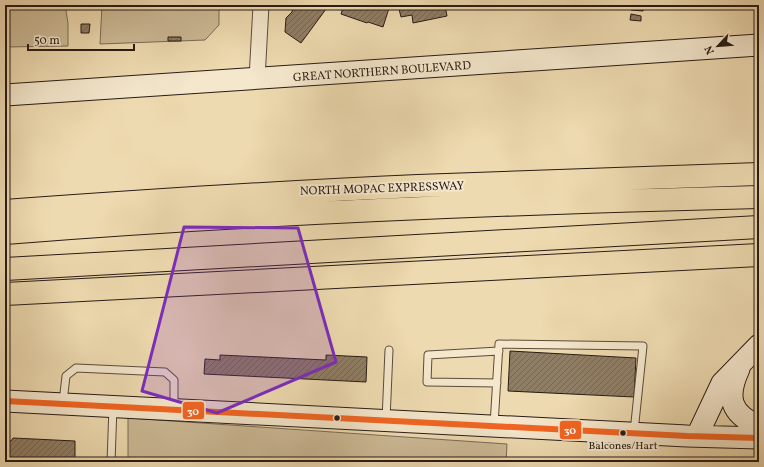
<svg xmlns="http://www.w3.org/2000/svg" width="764" height="467" font-family="Vollkorn,serif">
	<defs>
		<pattern id="building-hatch" width="6" height="6" patternUnits="userSpaceOnUse"><rect width="6" height="6" fill="#8f7e66"/><path d="M-1 1l2-2M0 6l6-6M5 7l2-2" fill="none" stroke="#756653"/></pattern>
	</defs>
	<rect width="100%" height="100%" fill="#eedab0"/>
	<filter id="stains"><feTurbulence type="fractalNoise" baseFrequency=".005" numOctaves="4"/><feColorMatrix values="0 0 0 0 .2 0 0 0 0 .09 0 0 0 0 .02 0 0 0 .5 -.17"/></filter>
	<radialGradient id="worn" r=".72"><stop offset=".6" stop-color="#630" stop-opacity="0"/><stop offset="1" stop-color="#630" stop-opacity=".3"/></radialGradient>
	<path fill="#ccba96" stroke="#7a6a56" d="M5,5h60l3,18v23l-63,1z
		M102,5h117v20l-14,15 -105,4z
		M128,418l379,26 -1,18h-378z"/>
	<path fill="url(#building-hatch)" stroke="#281b15" d="M305,5h24l-28,38 -16,-11 1,-14 6,-6 1,-5z
		M344,5h46l-7,22 -15,-5 -1,1 -26,-9z
		M398,5h47l2,11 -34,7 -1,-8 -11,2z
		M632,5h12l-1,6 -12,-1z
		M631,14l10,2v5l-11,-1z
		M81,24h9l-1,9h-8z
		M168,37h13v4h-13z
		M510,351l126,7 -2,39 -126,-6z
		M220,355l106,5v-5l41,2 -1,25 -162,-8 1,-15 15,1z
		M13,438l62,3v21h-70v-22l6,1z"/>
	<g fill="none" stroke-linecap="round" stroke-linejoin="round">
		<g stroke="#5a4b3c" stroke-width="9">
			<path id="lane" d="M497,383l-70,-1 1,-27 71,-4
				M63,402l3,-26 10,-8 89,4 9,8v28
				M386,420l3,-70
				M494,425l5,-81 144,2 -9,86
				M111,462l2,-55"/>
		</g>
		<g stroke="#5a4b3c" stroke-width="17">
			<path id="street" d="M257,79l4,-74"/>
		</g>
		<g stroke="#281b15" stroke-width="23">
			<path id="secondary" d="M5,95l754,-50
				M739,369c-13,28 -9,45 20,57
				M5,401l682,35 72,2
				M697,436l25,-53 37,-38"/>
		</g>
		<g stroke="#281b15" stroke-width="24">
			<path id="highway" d="M5,211c137,-10 275,-19 413,-25 113,-4 227,-7 341,-12
				M5,233c251,-20 503,-30 754,-36
				M5,269l754,-42
				M5,294l754,-39"/>
		</g>
		<use href="#lane" stroke="#f4e7cc" stroke-width="7"/>
		<use href="#street" stroke="#f4e7cc" stroke-width="15"/>
		<use href="#secondary" stroke="#f4e7cc" stroke-width="21"/>
		<use href="#highway" stroke="#eedab0" stroke-width="22"/>
		<g stroke="#f4e7cc" stroke-width="9">
			<path id="bus-1" d="M5,401l682,35 72,2"/>
		</g>
		<use href="#bus-1" stroke="#f26522" stroke-width="6"/>
	</g>
	<path fill="#7b2cbf" fill-opacity="0.2" stroke="#7b2cbf" stroke-width="3" stroke-linejoin="round" d="M184,227l114,1 38,134 -119,51 -75,-22z"/>
	<g fill="#281b15" stroke="#f4e7cc" stroke-width="1.5">
		<circle cx="337" cy="418" r="3.5"/>
		<circle cx="623" cy="433" r="3.5"/>
	</g>
	<g text-anchor="middle" stroke-width="4" stroke-linejoin="round" paint-order="stroke">
		<g font-size="11" fill="#281b15" stroke="#f4e7cc">
			<text x="623" y="449">Balcones/Hart</text>
		</g>
		<g font-size="12" fill="#281b15" stroke="#f4e7cc">
			<text transform="translate(382 71) rotate(-4)" y="4">GREAT NORTHERN BOULEVARD</text>
			<text transform="translate(382 188) rotate(-2)" y="4">NORTH MOPAC EXPRESSWAY</text>
		</g>
	</g>
	<g stroke="#f4e7cc" stroke-width="1.5">
		<rect x="182" y="401" width="23" height="19" rx="4" fill="#f26522"/>
		<rect x="559" y="420" width="23" height="20" rx="4" fill="#f26522"/>
	</g>
	<g font-size="11" text-anchor="middle" font-weight="bold" fill="#fff">
		<text x="193" y="415">30</text>
		<text x="570" y="434">30</text>
	</g>
	<rect width="764" height="467" fill="none" stroke="#eedab0" stroke-width="20"/>
	<rect x="6" y="6" width="752" height="455" fill="none" stroke="#281b15" stroke-width="2"/>
	<rect x="10" y="10" width="744" height="447" fill="none" stroke="#281b15"/>
	<g transform="translate(718 46) rotate(244)" stroke="#f4e7cc" stroke-width="3" paint-order="stroke">
	<path d="M0-3L7 15L0 10L-7 15Z" fill="#281b15"/>
	<text y="-6" font-size="11" font-weight="bold" text-anchor="middle" fill="#281b15">N</text>
	</g>
	<path d="M28 44v6h106v-6" fill="none" stroke="#281b15" stroke-width="2"/>
	<text x="34" y="44" font-size="12" fill="#281b15" stroke="#f4e7cc" stroke-width="3" paint-order="stroke">50 m</text>
	<rect width="100%" height="100%" filter="url(#stains)"/>
	<rect width="100%" height="100%" fill="url(#worn)"/>
</svg>
